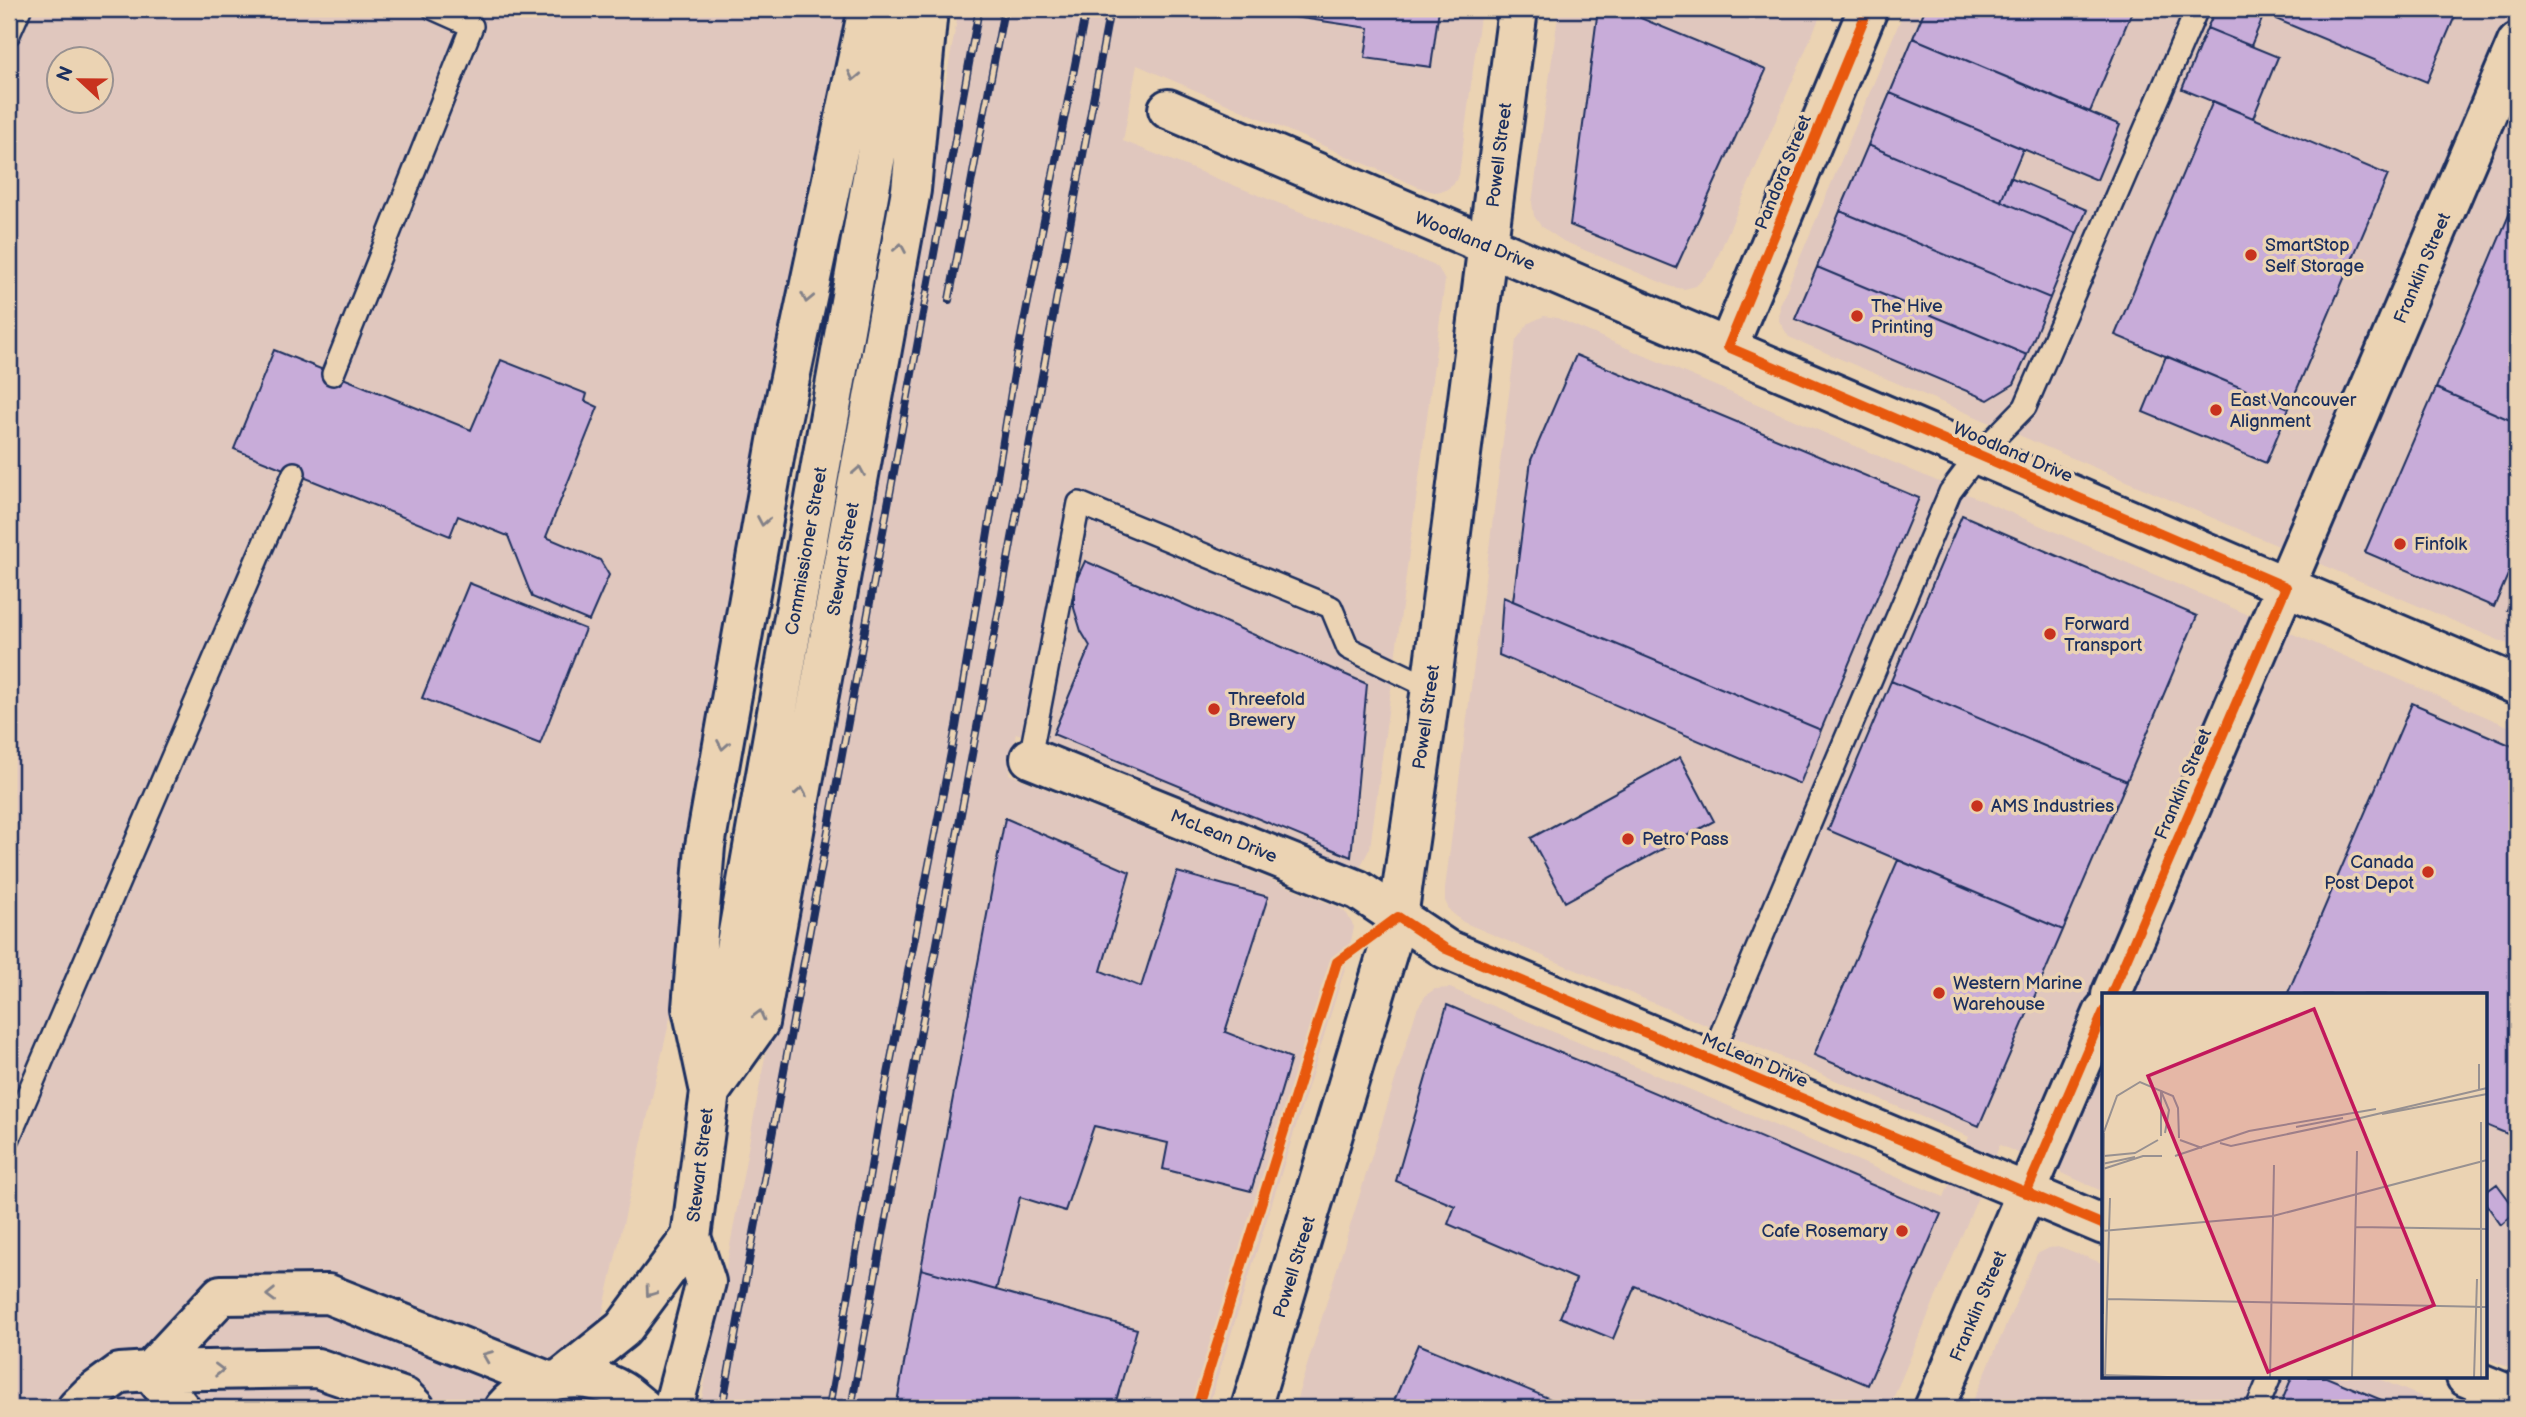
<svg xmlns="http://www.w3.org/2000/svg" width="2526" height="1417" font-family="'Balsamiq Sans',sans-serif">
	<rect width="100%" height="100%" fill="#ebd3b3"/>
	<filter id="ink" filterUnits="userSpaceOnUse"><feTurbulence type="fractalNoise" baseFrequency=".0143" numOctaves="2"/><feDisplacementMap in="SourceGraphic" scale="14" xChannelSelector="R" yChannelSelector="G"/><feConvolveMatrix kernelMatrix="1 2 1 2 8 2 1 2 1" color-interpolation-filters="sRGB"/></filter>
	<g filter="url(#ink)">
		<path fill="#e0c7be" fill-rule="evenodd" d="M9,9h847l-60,248 -107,585 -12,146 -96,420h-572zM60,60h42v42h-42z
			M959,9h522l-22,166 -6,10 -9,6 -10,1 -13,-4 -284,-123 -14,76 310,124 6,4 6,12 -75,567 -10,19 -8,3 -12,-2 -324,-135 -7,41 329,133 9,7 7,13 -8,38 -138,443h-508z
			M1559,9h264l-110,259 -17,18 -12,3 -12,-2 -109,-46 -22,-15 -7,-10 -2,-13z
			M1905,9h612v639l-728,-311 -10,-16 1,-16z
			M1544,316l13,2 960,412v641l-31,-13v-363h-382v197l-104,-47 -111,263h-595l123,-399 9,-14 9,-6 15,-1 494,209 25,-60 -506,-215 -13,-11 -5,-10v-13l71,-548 13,-17z
			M2061,1247l43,17v113h270l75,31h-479l67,-154 12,-6z"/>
		<path fill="#c8acd9" stroke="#1b2f5e" stroke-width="2" d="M1241,9h198l-8,58 -66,-9 4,-30z
			M1598,9h21l147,61 -90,198 -106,-43z
			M1925,9h208l-43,103 -177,-74z
			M2216,9h242l-31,73 -163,-68 -13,32 -44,-18z
			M2207,28l71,29 -25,61 -71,-29z
			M1913,38l207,87 -23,55 -207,-87z
			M1890,93l133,56 -22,52 -133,-56z
			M2213,101l175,74 -99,233 -174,-73z
			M1868,145l209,88 -27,65 -210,-87z
			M2010,177l77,33 -10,23 -76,-32z
			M2517,196v227l-81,-35z
			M1840,211l210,87 -23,57 -210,-88z
			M1817,267l210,88 -13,29 -26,16 -193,-81z
			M274,350l197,80 30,-70 86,34 -2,7 13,6 -52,130 54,23 9,15 -20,46 -57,-24 -24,-61 -50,-20 -8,20 -216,-87z
			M1576,355l343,143 -98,232 -308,-129 18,-141z
			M2166,356l123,52 -23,55 -123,-51z
			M2436,388l81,35v131l-23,53 -129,-55z
			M1962,515l235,101 -70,165 -236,-100z
			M1085,561l282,123 -16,173 -298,-123 37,-88 -9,-15 -7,-23v-23z
			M469,583l116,46 -45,115 -118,-46z
			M2517,587v27l-10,-4z
			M1503,597l318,133 -21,54 -301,-129z
			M1891,681l236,100 -64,149 -235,-100z
			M2412,703l105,45v390l-31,-13v-130h-199z
			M1680,757l34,64 -149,81 -34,-64z
			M1005,818l125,54 -29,99 40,16 36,-115 91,25 -43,135 66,26 -40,133 -88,-22 5,-26 -74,-17 -29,85 -45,-14 -24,93 -75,-21z
			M1898,860l165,70 -84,196 -165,-71z
			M1447,1005l494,209 -73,171 -233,-99 -22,53 -53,-22 16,-38 -128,-55 7,-18 -59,-25z
			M2497,1184l20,27 -16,14 -15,-21v-12z
			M921,1269l216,60 -23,79h-218z
			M1418,1344l154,64h-181z
			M2292,1377h34l75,31h-122z"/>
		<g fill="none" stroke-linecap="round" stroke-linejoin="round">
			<g stroke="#1b2f5e" stroke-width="26">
				<path id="lane" d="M9,34l11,-25
					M333,374l139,-348 -38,-17
					M1030,758l49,-255 252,104 17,41 83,40
					M1710,1060l240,-568 27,-36 48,-49 172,-398
					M9,1138l285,-665
					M2257,1408l13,-31"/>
			</g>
			<g stroke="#1b2f5e" stroke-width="44">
				<path id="street" d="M1168,109l1349,576
					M1728,347l140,-338
					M1030,758l328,132 88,59 658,276
					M2111,995l406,-952
					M713,1073l189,-1064
					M710,1092l49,-69 152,-833 17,-181
					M150,1371l71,-76 107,-1 222,88
					M150,1371l30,37
					M2466,1377l51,21
					M562,1378l61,-49 68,-92
					M77,1408l13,-13 30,-22 30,-2 167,-3 88,30 10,10
					M504,1408c27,-32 83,-39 117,-17 8,5 15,12 22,17
					M673,1408l33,-126 -15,-45 19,-145 -18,-84 13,-162 74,-416 89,-421
					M1934,1408l170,-397"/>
			</g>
			<g stroke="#1b2f5e" stroke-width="44">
				<path id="secondary" d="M1251,1408l147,-491 33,-229 87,-679"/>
			</g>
			<use href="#lane" stroke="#ebd3b3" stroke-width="21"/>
			<use href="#street" stroke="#ebd3b3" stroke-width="38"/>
			<use href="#secondary" stroke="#ebd3b3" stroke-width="38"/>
			<g stroke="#1b2f5e" stroke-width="8">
				<path id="rail" d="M949,300l55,-291
					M722,1408l257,-1399
					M829,1408l51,-293 76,-388 60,-365 70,-353
					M851,1408l259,-1399"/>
			</g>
			<use href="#rail" stroke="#ebd3b3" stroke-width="5" stroke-dasharray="16" stroke-linecap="butt"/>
			<g stroke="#ebd3b3" stroke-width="15">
				<path id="cycleway" d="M1868,9l-140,338 558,240 -175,408
					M2026,1193l78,-182
					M1197,1408l140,-446 61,-45 48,32 658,276"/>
			</g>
			<use href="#cycleway" stroke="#e8590c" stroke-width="10"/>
		</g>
		<defs><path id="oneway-chevron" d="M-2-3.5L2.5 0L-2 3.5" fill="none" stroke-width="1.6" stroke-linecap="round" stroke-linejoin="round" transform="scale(1.75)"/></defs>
		<g stroke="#838188">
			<use href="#oneway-chevron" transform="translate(854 76) rotate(102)"/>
			<use href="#oneway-chevron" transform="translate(900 248) rotate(-80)"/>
			<use href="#oneway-chevron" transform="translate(807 298) rotate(102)"/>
			<use href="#oneway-chevron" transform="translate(859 471) rotate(-80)"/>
			<use href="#oneway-chevron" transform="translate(763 521) rotate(100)"/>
			<use href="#oneway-chevron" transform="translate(723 745) rotate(100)"/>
			<use href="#oneway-chevron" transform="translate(801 792) rotate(-80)"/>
			<use href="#oneway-chevron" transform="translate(759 1015) rotate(-75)"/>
			<use href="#oneway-chevron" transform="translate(650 1292) rotate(126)"/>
			<use href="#oneway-chevron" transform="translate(271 1295) rotate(179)"/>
			<use href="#oneway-chevron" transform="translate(487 1356) rotate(-158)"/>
			<use href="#oneway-chevron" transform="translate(219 1370) rotate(-1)"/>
		</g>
	</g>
	<g fill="#c8321e" stroke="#ebd3b3" stroke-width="2.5">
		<circle cx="2251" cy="255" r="7"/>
		<circle cx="1857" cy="316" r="7"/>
		<circle cx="2216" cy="410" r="7"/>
		<circle cx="2400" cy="544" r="7"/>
		<circle cx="2050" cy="634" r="7"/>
		<circle cx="1214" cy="709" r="7"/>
		<circle cx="1977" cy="806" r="7"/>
		<circle cx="1628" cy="839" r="7"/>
		<circle cx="2428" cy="872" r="7"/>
		<circle cx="1939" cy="993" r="7"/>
		<circle cx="1902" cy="1231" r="7"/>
	</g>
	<g text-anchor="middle" stroke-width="7" stroke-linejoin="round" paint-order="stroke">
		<g font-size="18" fill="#1b2f5e" stroke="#ebd3b3">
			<text transform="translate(1499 155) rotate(-83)" y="6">Powell Street</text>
			<text transform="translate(1783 172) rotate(-68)" y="6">Pandora Street</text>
			<text transform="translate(1475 241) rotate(22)" y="6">Woodland Drive</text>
			<text transform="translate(2422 268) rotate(-67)" y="6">Franklin Street</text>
			<text transform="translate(2013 452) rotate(23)" y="6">Woodland Drive</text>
			<text transform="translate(806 551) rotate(-80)" y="6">Commissioner Street</text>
			<text transform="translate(843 559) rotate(-80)" y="6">Stewart Street</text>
			<text transform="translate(1426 717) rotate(-82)" y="6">Powell Street</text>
			<text transform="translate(2183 784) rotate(-67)" y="6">Franklin Street</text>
			<text transform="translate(1224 836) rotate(22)" y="6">McLean Drive</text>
			<text transform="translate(1755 1060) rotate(23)" y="6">McLean Drive</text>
			<text transform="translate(700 1165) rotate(-83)" y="6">Stewart Street</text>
			<text transform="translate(1294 1267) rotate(-73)" y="6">Powell Street</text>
			<text transform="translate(1978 1306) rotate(-67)" y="6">Franklin Street</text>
		</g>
		<g font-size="18" fill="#1b2f5e" stroke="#ebd3b3" text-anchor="start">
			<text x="2265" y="251">SmartStop<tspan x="2265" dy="21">Self Storage</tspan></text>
			<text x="1871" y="312">The Hive<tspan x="1871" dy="21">Printing</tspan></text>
			<text x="2230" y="406">East Vancouver<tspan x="2230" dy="21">Alignment</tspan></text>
			<text x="2414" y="550">Finfolk</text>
			<text x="2064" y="630">Forward<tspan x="2064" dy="21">Transport</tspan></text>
			<text x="1228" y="705">Threefold<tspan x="1228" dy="21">Brewery</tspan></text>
			<text x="1991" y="812">AMS Industries</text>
			<text x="1642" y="845">Petro Pass</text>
			<text x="2414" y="868" text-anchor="end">Canada<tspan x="2414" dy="21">Post Depot</tspan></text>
			<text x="1953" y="989">Western Marine<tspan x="1953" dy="21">Warehouse</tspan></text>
			<text x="1888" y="1237" text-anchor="end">Cafe Rosemary</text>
		</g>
	</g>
	<g transform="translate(2102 993)">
		<rect width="385" height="385" fill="#ebd3b3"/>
		<path fill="none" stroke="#989191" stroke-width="2" d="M377,96v-25M59,98l8,19 -4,23M280,121l105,-20M379,129v256M194,134l47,-9M59,143v-45M0,144l15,-41 23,-14 33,14 5,12 1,30M78,147l22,8M118,150l11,3 104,-22 152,-36M2,163l31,-3 23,-13M73,163l74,-25 127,-22M0,171l33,-7M1,176l40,-13h19M254,234l131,2M7,237l1,-32M0,238l171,-15 214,-56M6,306l379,8M1,321l1,-181M0,382l98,3M3,385l4,-148M168,385l4,-213M250,385l5,-227M372,385l3,-99"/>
		<path fill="#c2185b" fill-opacity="0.15" stroke="#c2185b" stroke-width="3.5" d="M212,16l120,296 -166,67 -120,-296z"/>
		<rect width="385" height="385" fill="none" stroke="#1b2f5e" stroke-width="3.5"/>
	</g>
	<rect width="2526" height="1417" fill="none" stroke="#ebd3b3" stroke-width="35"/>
	<rect x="18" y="18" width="2491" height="1382" fill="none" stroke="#1b2f5e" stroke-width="2.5" filter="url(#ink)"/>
	<g transform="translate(80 80) rotate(292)"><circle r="33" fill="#ebd3b3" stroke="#989191" stroke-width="2"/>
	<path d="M0-5L12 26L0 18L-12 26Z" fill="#c8321e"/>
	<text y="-10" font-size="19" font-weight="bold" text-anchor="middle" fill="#1b2f5e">N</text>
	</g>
</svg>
